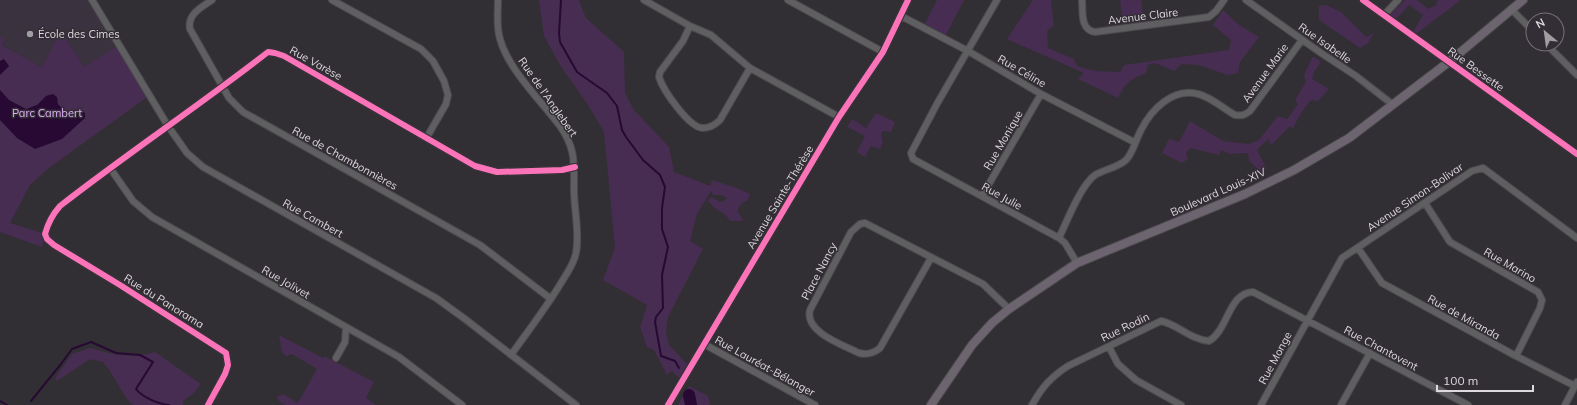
<svg xmlns="http://www.w3.org/2000/svg" width="1577" height="405" font-family="Mulish,sans-serif">
	<rect width="100%" height="100%" fill="#322f34"/>
	<path fill="#3b323f" d="M0,0h90l29,45 -35,22 -23,-35 -19,35 -41,-23 2,-5 -3,-2z"/>
	<path fill="#462d51" d="M539,0h40l7,18 38,34 1,41 9,17 35,37 5,25 36,14 2,-6 22,7 16,7 -2,6 -7,4 -4,7 7,10h-14c-6,-11 -15,-9 -22,-21l4,-3 8,5 7,-3 -4,-4h-10l-2,-4 -14,23 -7,27 13,8 -35,68 -2,14 3,14 19,20 -9,13 -7,-7 -5,4 -13,-25 -7,-3 -7,-20 7,-22 -44,-25 12,-32 -11,-116 -16,-27 -28,-40 -16,-29z
		M937,0h27l-18,35 -21,-11z
		M1033,0h18l3,25 -7,6 1,17 26,11 3,7 17,5 26,1 4,-7 105,-15 2,-10 -18,-15 10,-15 16,15 20,12 -19,25 -2,11 -10,2 -30,-10 -17,-1 -7,7 -19,-8 -7,2 -2,8c-17,7 -20,10 -28,25l-40,-19 6,-6 -77,-34z
		M1120,0h21l3,22 -21,2z
		M1405,0h12l11,9 8,-4 2,-5h23l-45,34 -3,-2 10,-17 -14,-10 -14,15 -5,-5z
		M1326,5l15,7 25,25 8,-4 -7,11 -7,4 -41,-28v-14z
		M61,31l23,36 35,-22 31,50 -101,73 -19,17 -20,38 35,11 -3,13 -42,-15v-195l4,2 -2,6 40,22z
		M1313,56l8,6 -7,10 -2,7 17,10 -11,12 -7,-1 -10,13 -8,15 -3,-2 -19,19 -3,-6 -11,11 10,19 -6,3 -12,-11 -1,-8 -18,1 -9,-4 -2,5 -29,-7 -4,5 2,6 -6,4 -20,-10 7,-14 10,3 11,-21 33,20 26,3 10,-4 19,-24 9,3 11,-15 -3,-4 11,-19 -2,-6z
		M876,113l19,9 -4,10 -8,-1 -2,4 2,7 -3,7 -9,-3 -6,11 -8,-5 8,-16 -18,-9 5,-8 14,9z
		M279,335l44,23 1,-2 50,26 -8,16 10,7h-91l-5,-3 -4,-5 7,-3 15,9 19,-34 -25,-15 -6,2 -4,-4z
		M90,348c23,7 41,11 65,4l46,32 -7,9 -11,8v4h-50l-7,-7 -16,-27 -7,-9 -13,-3 -33,22 -2,-3 17,-24z
		M689,386l19,10 2,9h-32z"/>
	<path fill="#280934" d="M4,59l5,7 -9,9v-14z
		M0,90l9,10 17,9 11,-4 9,-9 7,-2 4,3 1,7 7,8 7,1 9,-2 4,2v5l-23,21 -27,10 -18,-11 -17,-18z"/>
	<g fill="none" stroke-linecap="round" stroke-linejoin="round">
		<path stroke="#280934" stroke-width="2" d="M561,0l-2,33 1,9 17,30 30,21 10,13 5,24 4,7 17,23 17,15 5,12 -3,21v21l6,18 -6,28 1,33 -7,9 -1,5 6,34 14,5 4,7
			M0,401l7,4
			M31,401l30,-37 11,-15 19,-7 25,11 24,2 13,7 -17,27c6,8 22,15 33,16"/>
		<path stroke="#280934" stroke-width="12" d="M689,395l2,10"/>
		<g stroke="#4d4a4e" stroke-width="8">
			<path id="minor" d="M92,0l76,126 19,27 16,14 233,131 29,21 111,86
				M212,0c-10,7 -25,14 -22,29l39,69 14,14 237,133 71,54
				M332,0l89,49 12,12 11,20 4,14 -2,9 -19,33
				M498,0c0,13 -2,26 2,39 8,30 41,62 60,87 16,23 14,37 14,64 0,20 6,43 2,63 -2,11 -9,20 -15,30 -15,25 -33,48 -50,72
				M644,0l46,26 21,9 39,33 89,49
				M788,0l95,52
				M997,0l-59,102 -27,51 2,6 146,79 6,5 12,20
				M1082,0c1,12 -2,30 13,32l114,-15 7,-6 8,-11
				M1246,0l75,53 35,23 36,28
				M1363,0l214,154
				M1512,10l21,21
				M1384,15l14,-15
				M901,16l67,35 73,43 93,48
				M690,26l-7,15 -23,31 -1,5c4,13 30,51 44,51 7,0 13,-4 17,-8l30,-52
				M1546,44l31,31
				M110,168l23,33 19,16 247,140 63,48
				M982,196l59,-102
				M1425,203l25,39 88,50 4,8 -2,8 -24,48
				M1059,238c8,-17 22,-53 36,-63 10,-6 22,-7 31,-15 7,-7 10,-21 15,-30 10,-20 32,-43 57,-36 13,3 26,15 37,21 7,1 10,0 15,-4l52,-71
				M1358,248l24,35 134,73 59,30
				M931,258l-51,90c-7,6 -13,7 -21,5 -16,-8 -55,-21 -49,-43l41,-78 9,-8 5,-1 118,61 26,25
				M704,344l111,61
				M1109,347l9,17 18,16 45,25
				M336,358l9,-16 1,-15
				M208,405l17,-31 3,-9 -2,-12 -106,-68 -66,-40 -7,-6 -2,-5c3,-11 7,-19 15,-28 68,-53 140,-101 208,-154l7,1 9,3 191,110 22,6 65,-2 13,-3
				M668,405l171,-288 44,-65 25,-52
				M1032,405c10,-18 19,-28 36,-39l93,-45c18,4 28,18 48,20 20,-12 19,-48 44,-49l215,113
				M1261,405l81,-147 130,-87 11,-3 94,70
				M1341,405l29,-52
				M1565,405l12,-23"/>
		</g>
		<g stroke="#4d4a4e" stroke-width="10">
			<path id="major" d="M931,405l41,-60 20,-22 17,-14 68,-46 168,-69 49,-24 55,-32 101,-77 73,-61"/>
		</g>
		<use href="#minor" stroke="#5f5e60" stroke-width="6"/>
		<use href="#major" stroke="#6c656f" stroke-width="8"/>
		<g stroke="#332e35" stroke-width="8">
			<path id="cycleway" d="M1363,0l214,154
				M208,405l17,-31 3,-9 -2,-12 -106,-68 -66,-40 -7,-6 -2,-5c3,-11 7,-19 15,-28 68,-53 140,-101 208,-154l7,1 9,3 191,110 22,6 65,-2 13,-3
				M668,405l171,-288 44,-65 25,-52"/>
		</g>
		<use href="#cycleway" stroke="#fb73b8" stroke-width="6"/>
	</g>
	<circle fill="#a19ea2" stroke="#332e35" stroke-width="1.5" cx="30" cy="34" r="4"/>
	<g text-anchor="middle" stroke-width="3" stroke-linejoin="round" paint-order="stroke">
		<g font-size="11" fill="#ddd9de" stroke="#332e35">
			<text transform="translate(1143 16) rotate(-7)" y="4">Avenue Claire</text>
			<text transform="translate(1325 43) rotate(35)" y="4">Rue Isabelle</text>
			<text transform="translate(316 63) rotate(29)" y="4">Rue Varèse</text>
			<text transform="translate(1476 69) rotate(36)" y="4">Rue Bessette</text>
			<text transform="translate(1022 71) rotate(30)" y="4">Rue Céline</text>
			<text transform="translate(1265 73) rotate(-54)" y="4">Avenue Marie</text>
			<text transform="translate(548 97) rotate(55)" y="4">Rue de l'Anglebert</text>
			<text transform="translate(1003 140) rotate(-60)" y="4">Rue Monique</text>
			<text transform="translate(345 158) rotate(29)" y="4">Rue de Chambonnières</text>
			<text transform="translate(1218 192) rotate(-24)" y="4">Boulevard Louis-XIV</text>
			<text transform="translate(1002 196) rotate(29)" y="4">Rue Julie</text>
			<text transform="translate(780 197) rotate(-59)" y="4">Avenue Sainte-Thérèse</text>
			<text transform="translate(1415 197) rotate(-34)" y="4">Avenue Simon-Bolivar</text>
			<text transform="translate(313 218) rotate(29)" y="4">Rue Cambert</text>
			<text transform="translate(1510 265) rotate(30)" y="4">Rue Marino</text>
			<text transform="translate(819 271) rotate(-62)" y="4">Place Nancy</text>
			<text transform="translate(286 282) rotate(30)" y="4">Rue Jolivet</text>
			<text transform="translate(164 301) rotate(32)" y="4">Rue du Panorama</text>
			<text transform="translate(1464 317) rotate(29)" y="4">Rue de Miranda</text>
			<text transform="translate(1125 327) rotate(-26)" y="4">Rue Rodin</text>
			<text transform="translate(1381 348) rotate(28)" y="4">Rue Chantovent</text>
			<text transform="translate(1275 358) rotate(-62)" y="4">Rue Monge</text>
			<text transform="translate(765 366) rotate(29)" y="4">Rue Lauréat-Bélanger</text>
		</g>
		<g font-size="11" fill="#ddd9de" stroke="#332e35" text-anchor="start">
			<text x="38" y="38">École des Cimes</text>
		</g>
		<g font-size="11" fill="#e0acfa" stroke="#332e35">
			<text x="47" y="117">Parc Cambert</text>
		</g>
	</g>
	<g transform="translate(1545 32) rotate(331)"><circle r="19" fill="#332e35" stroke="#777279"/>
	<path d="M0-3L7 15L0 10L-7 15Z" fill="#a19ea2"/>
	<text y="-6" font-size="11" font-weight="bold" text-anchor="middle" fill="#ddd9de">N</text>
	</g>
	<path d="M1437 385v6h96v-6" fill="none" stroke="#ddd9de" stroke-width="2"/>
	<text x="1443" y="385" font-size="12" fill="#ddd9de" stroke="#332e35" stroke-width="3" paint-order="stroke">100 m</text>
</svg>
